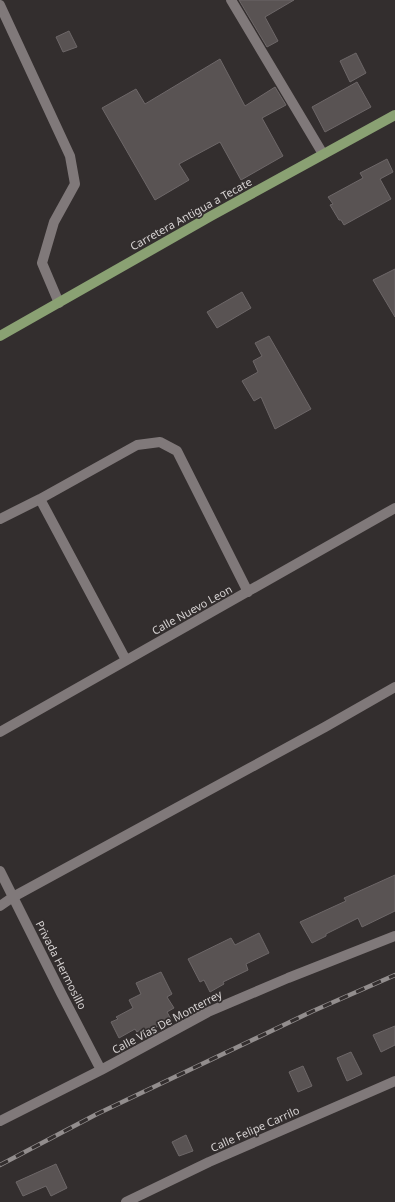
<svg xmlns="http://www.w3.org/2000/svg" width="395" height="1202" font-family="'Noto Sans',sans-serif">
	<rect width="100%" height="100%" fill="#332e2e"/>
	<path fill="#595353" stroke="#6d6768" d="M239,0h55l-29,17 13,24 -11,6z
		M69,31l8,16 -14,5 -7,-15z
		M356,53l10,20 -16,9 -10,-21z
		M220,59l25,47 30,-19 11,18 -24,13 21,38 -42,24 -21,-38 -41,22 10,16 -34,20 -53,-92 34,-19 9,15z
		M357,82l14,25 -46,25 -13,-25z
		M387,159l6,13 -13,7 11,20 -47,26 -3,-5h-2l-9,-15 3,-1 -5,-7 35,-19 -3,-5z
		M395,269v48l-22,-37z
		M242,292l9,16 -34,20 -10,-16z
		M269,336l42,73 -36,20 -14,-32 -7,4 -12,-20 16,-9 -5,-11 9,-5 -7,-13z
		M395,875v36l-33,16 -4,-9 -32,16v2l-14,7 -12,-21 46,-21 -2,-3z
		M259,933l10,20 -23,11 2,6 -25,12 1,2 -14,8 -6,-12 -4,2 -12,-23 43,-21 4,7z
		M161,972l11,22 -5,3 7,11 -7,4 5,9 -13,7 -1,-2 -15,8 -3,-4 -3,2 -2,-3 -16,9 -8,-16 7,-3 -2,-2 17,-9 -4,-8 12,-6 -5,-11z
		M395,1026v19l-14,7 -8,-17z
		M351,1052l11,22 -15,7 -10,-23z
		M303,1066l9,20 -14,6 -9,-20z
		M186,1135l7,16 -14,5 -7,-14z
		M56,1164l11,24 -16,8 -5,-10 -23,10 -7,-14z"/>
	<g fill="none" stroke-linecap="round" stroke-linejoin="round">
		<path stroke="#80797a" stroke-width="10" d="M231,0l92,154
			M0,5l70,151 5,28 -21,38 -12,41 17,40
			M13,897l312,-170 70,-40"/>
		<path stroke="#80797a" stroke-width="10" d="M40,499l86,161
			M0,519l40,-20 97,-54 23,-3 17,9 71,141
			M0,732l395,-224
			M0,871l61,122 40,77
			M0,906l13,-9
			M0,1121l101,-51 107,-58 80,-34 107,-42"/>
		<path stroke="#80797a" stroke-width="10" d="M126,1202l83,-40 186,-81"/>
		<path stroke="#8aa173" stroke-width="10" d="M0,336l211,-120 184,-101"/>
		<g stroke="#928d8d" stroke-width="4.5">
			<path id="rail" d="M0,1165l97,-51 216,-103 82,-36"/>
		</g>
		<use href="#rail" stroke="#332e2e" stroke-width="3" stroke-dasharray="9" stroke-linecap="butt"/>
	</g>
	<g text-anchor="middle" stroke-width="3.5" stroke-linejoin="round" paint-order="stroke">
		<g font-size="11" fill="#d6d2d2" stroke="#332e2e">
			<text transform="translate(191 214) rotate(-29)" y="4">Carretera Antigua a Tecate</text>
			<text transform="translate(192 610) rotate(-29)" y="4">Calle Nuevo Leon</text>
			<text transform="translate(61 965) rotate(63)" y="4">Privada Hermosillo</text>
			<text transform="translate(167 1022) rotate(-28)" y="4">Calle Vías De Monterrey</text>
			<text transform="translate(255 1129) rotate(-24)" y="4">Calle Felipe Carrilo</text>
		</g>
	</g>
</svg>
